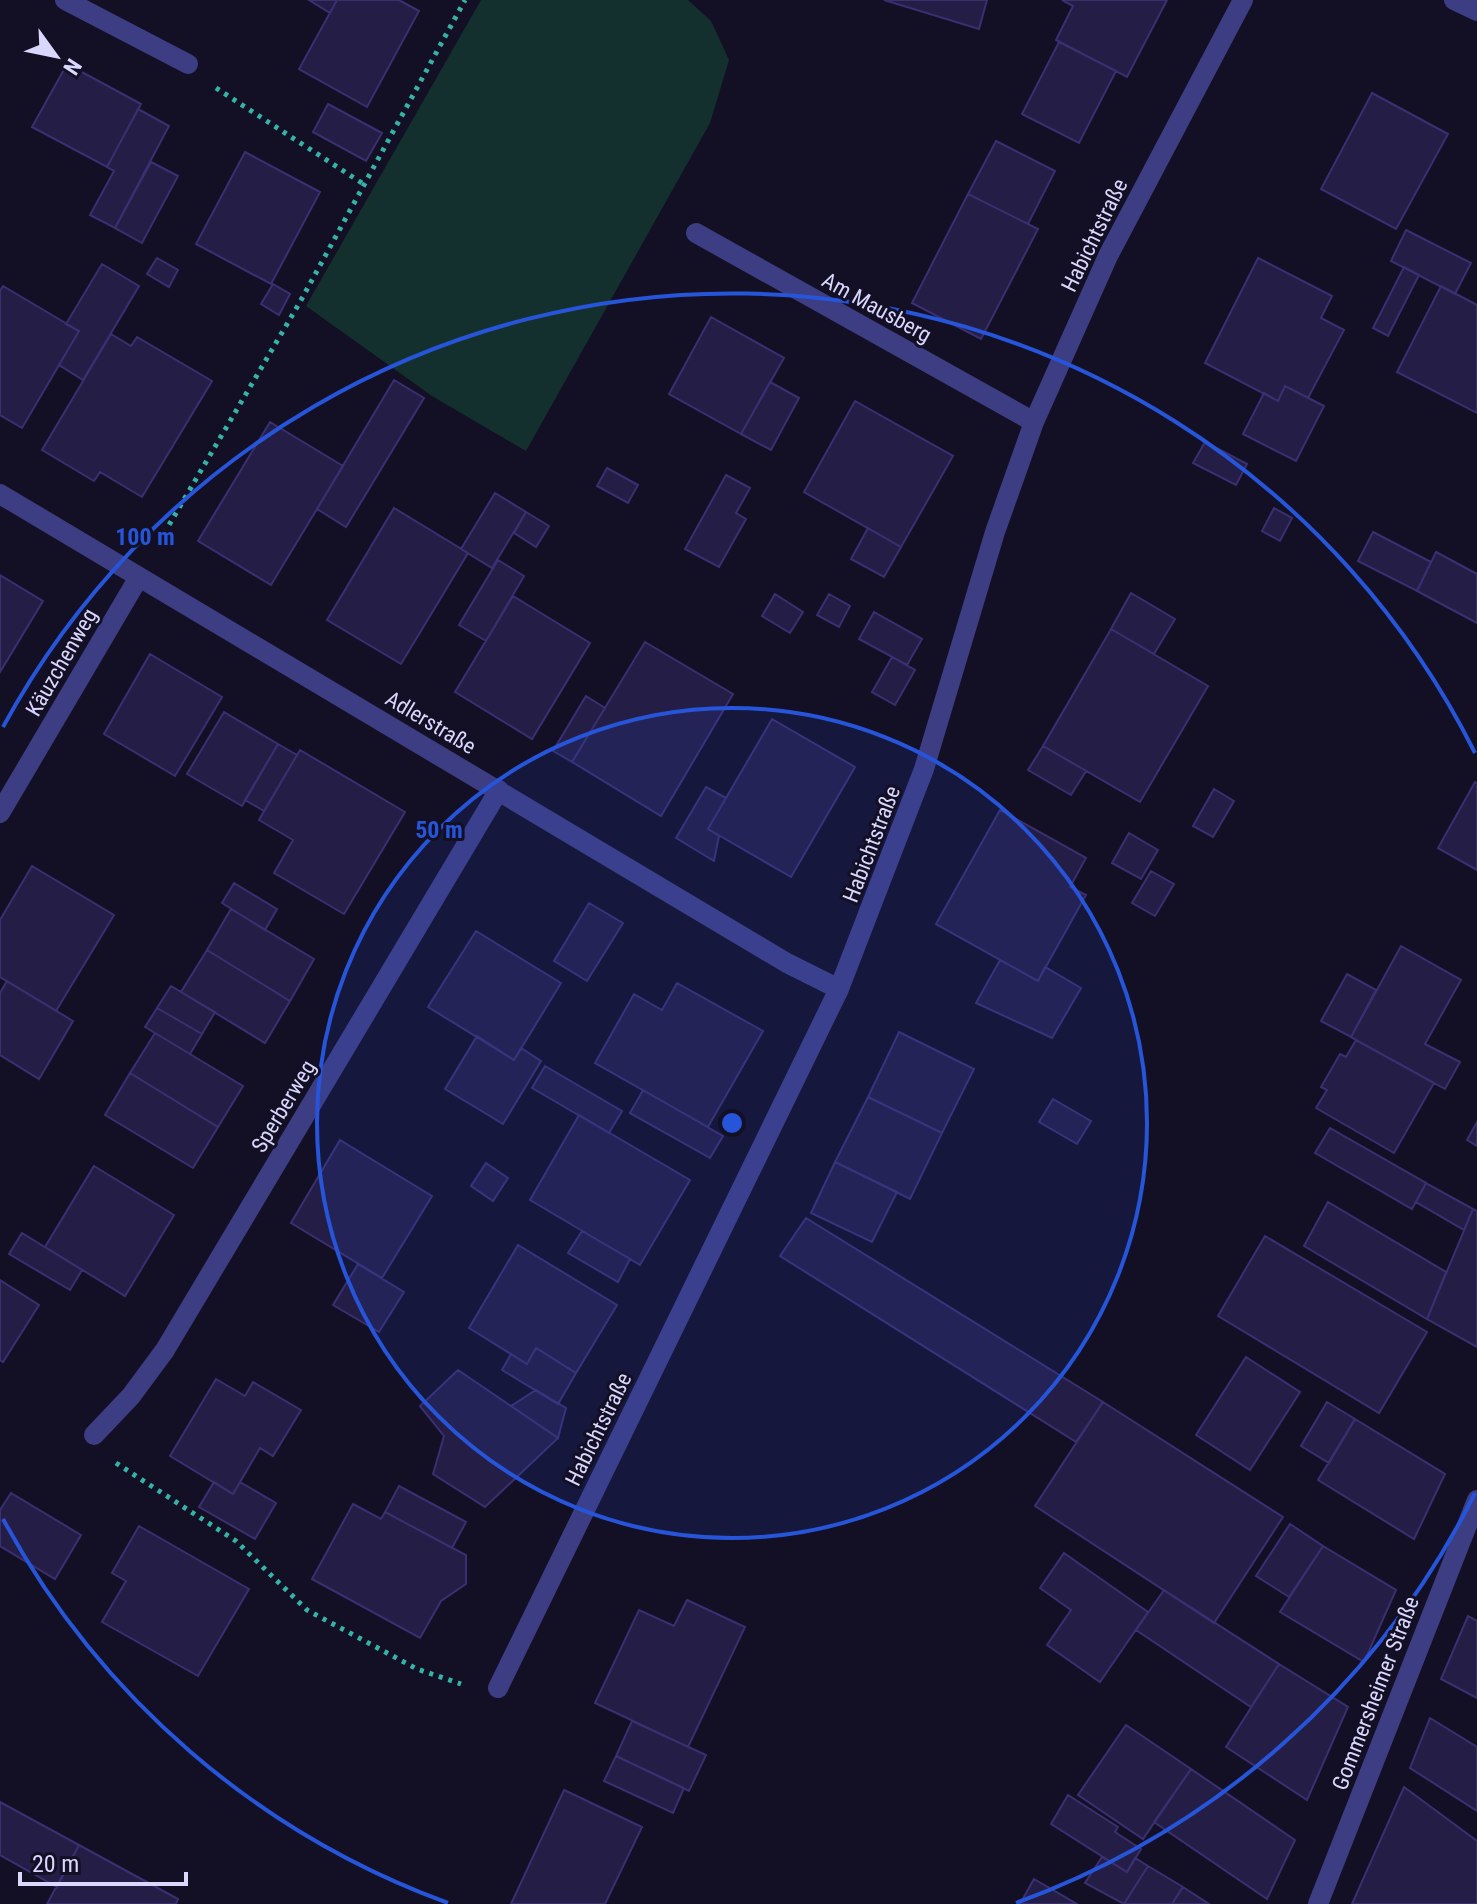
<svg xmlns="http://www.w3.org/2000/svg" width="1477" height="1904" font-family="'Roboto Condensed',sans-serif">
	<rect width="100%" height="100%" fill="#131026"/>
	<path fill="#14302e" d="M481,0h207l23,21 18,39 -19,63 -184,328 -94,-55 -126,-90z"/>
	<path fill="#241d46" stroke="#3a3071" stroke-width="2" d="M309,0h28l-7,13z
		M337,0h62l20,11 -52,96 -68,-38z
		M884,0h103l-8,29z
		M1062,0h105l-40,77 -71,-37 17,-34z
		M1059,42l57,29 -37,72 -57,-29z
		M67,64l74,40 -34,63 -75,-40z
		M1372,93l76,41 -52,95 -75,-40z
		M328,104l54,29 -16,28 -53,-29z
		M138,109l31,17 -54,102 -25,-13 24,-44 -7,-4z
		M996,141l59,30 -27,53 -60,-30z
		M245,152l75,40 -49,92 -75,-40z
		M151,162l27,14 -36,67 -27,-15z
		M968,194l70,35 -57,110 -69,-36z
		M1406,230l65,33 -16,31 -64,-33z
		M157,258l21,12 -9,17 -22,-13z
		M1258,258l74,38 -11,22 23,12 -36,68 -23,-12 -7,15 -73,-38z
		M102,264l37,22 -56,94 -24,-15 20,-34 -13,-7z
		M1404,267l15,8 -31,61 -15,-8z
		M273,284l17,10 -11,21 -18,-11z
		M3,286l76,45 -57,97 -22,-13v-124z
		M1441,286l36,19v108l-80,-41z
		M711,317l73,41 -43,76 -72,-40z
		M111,334l20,12 6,-9 75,44 -70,116 -42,-25 -6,9 -52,-31z
		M394,380l30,18 -78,129 -29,-18z
		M770,382l29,16 -28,52 -30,-16z
		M1285,386l39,20 -28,55 -53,-27 21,-41 14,8z
		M855,401l98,55 -52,91 -97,-55z
		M270,422l73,44 -72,119 -73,-44z
		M1205,442l42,22 -11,21 -43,-22z
		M607,468l31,17 -10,18 -31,-17z
		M726,475l24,13 -14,25 10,6 -27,48 -34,-18z
		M495,493l31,19 -34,56 -31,-19z
		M394,508l74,45 -67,111 -74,-44z
		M1274,508l18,10 -12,23 -18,-10z
		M526,512l23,14 -13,21 -22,-14z
		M868,528l33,19 -17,30 -33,-18z
		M1373,532l58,30 -14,29 -59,-30z
		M1436,552l41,22v49l-60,-32z
		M498,560l26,16 -38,65 -27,-16z
		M0,575l43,26 -43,71z
		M1131,593l44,26 -21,35 -43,-25z
		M775,594l28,18 -13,21 -28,-17z
		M829,594l21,12 -11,21 -22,-12z
		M513,596l77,47 -58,96 -77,-47z
		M874,612l48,27 -15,26 -48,-26z
		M1111,629l97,57 -68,116 -97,-56z
		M645,642l88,52 -72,122 -89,-54z
		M150,654l72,43 -47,79 -71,-42z
		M892,657l23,13 -20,35 -23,-13z
		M586,696l19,12 -33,54 -19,-11z
		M224,712l54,32 -36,62 -55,-32z
		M772,719l83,48 -64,110 -83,-48z
		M278,744l19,11 -33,56 -19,-11z
		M1043,746l43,25 -15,24 -43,-25z
		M300,750l105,62 -61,102 -70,-41 19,-33 -34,-20z
		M1475,782l2,1v87l-39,-22z
		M706,787l20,11 -18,31 11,7 -5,25 -38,-23z
		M1214,789l20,12 -21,36 -20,-11z
		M1000,810l86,48 -16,29 16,8 -48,86 -102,-57z
		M1129,833l29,17 -17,29 -29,-16z
		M32,866l82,49 -58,96 -56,-34v-57z
		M1151,871l23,13 -19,32 -23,-13z
		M234,883l43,26 -12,21 -43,-27z
		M589,903l34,20 -36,58 -33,-20z
		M231,909l83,50 -24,42 -83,-51z
		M476,931l85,52 -47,77 -86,-53z
		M1401,946l60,34 -36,64 35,18 -15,27 -94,-52z
		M207,950l83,51 -25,42 -84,-51z
		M1000,960l38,21 7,-14 36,21 -29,50 -76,-35z
		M1347,974l29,16 -25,47 -30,-16z
		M7,981l66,40 -34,58 -39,-24v-62z
		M677,983l86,48 -55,96 -113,-64 39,-69 28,16z
		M171,986l44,26 -13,22 -45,-26z
		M157,1008l45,26 -12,20 -45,-27z
		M899,1032l75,37 -32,64 -74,-36z
		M155,1033l88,53 -25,41 -88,-54z
		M477,1036l37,24 7,-12 20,13 -38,63 -58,-35z
		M1356,1040l78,43 -40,70 -78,-45 11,-18 -6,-3 19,-33 6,3z
		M545,1066l77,45 -13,22 -77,-45z
		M130,1073l88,54 -25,41 -88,-53z
		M643,1090l80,46 -13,22 -80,-45z
		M868,1097l74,36 -32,66 -75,-37z
		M1053,1099l38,22 -14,23 -38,-22z
		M579,1115l111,65 -50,85 -110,-65z
		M1477,1122v24l-10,-6z
		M1330,1128l96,55 -14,26 -97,-56z
		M340,1140l92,56 -50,82 -91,-55z
		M835,1162l62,30 -25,50 -61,-29z
		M486,1163l22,15 -15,23 -22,-15z
		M94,1166l80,49 -49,81 -80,-49z
		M1426,1183l47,26 -9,21 -48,-28z
		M1328,1202l118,70 -19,47 -123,-73z
		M1473,1209l4,2v136l-50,-28z
		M806,1218l297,184 -27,40 -296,-186z
		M582,1231l48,28 -12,23 -50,-29z
		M22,1233l60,37 -12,20 -61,-36z
		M1265,1236l162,96 -48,81 -161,-97z
		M518,1245l99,60 -41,68 -40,-25 -9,16 -58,-36z
		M358,1264l46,28 -25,40 -46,-27z
		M0,1280l39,25 -36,57 -3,-2z
		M536,1348l40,25 -18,31 -56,-34 9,-16 16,10z
		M1246,1357l54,35 -50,78 -54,-35z
		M458,1370l100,68 -73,69 -52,-33 11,-38 -24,-30z
		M216,1379l29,17 8,-14 48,28 -28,46 -13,-8 -27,46 -63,-38z
		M536,1390l30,18 -8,30 -47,-32z
		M1103,1402l180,115 -69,106 -179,-117z
		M1327,1402l28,17 -26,44 -28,-17z
		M1355,1419l90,55 -31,65 -96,-59z
		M214,1482l19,12 7,-12 36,21 -21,36 -56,-32z
		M399,1486l67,36 -14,26 -67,-36z
		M11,1493l70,42 -26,44 -55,-33v-36z
		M353,1504l28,15 4,-7 81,43v29l-25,17 -21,37 -108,-59z
		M1290,1524l33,22 -34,51 -33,-21z
		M139,1526l110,63 -51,87 -96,-54 24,-41 -14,-8z
		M1323,1546l73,44 -32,72 -84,-50z
		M1064,1553l84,59 -48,70 -53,-37 24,-35 -31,-22z
		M1164,1590l115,74 -28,43 -115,-77z
		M687,1600l58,27 -57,120 -93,-44 44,-93 35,16z
		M1468,1616l9,5v77l-36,-19z
		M1279,1664l69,43 -41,93 -81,-53z
		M1430,1718l47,29v64l-67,-43z
		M632,1721l74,34 -17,36 -73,-35z
		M1126,1725l65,44 -48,70 -65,-44z
		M616,1756l68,32 -11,25 -69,-32z
		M1191,1769l104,71 -28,59 -113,-77z
		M1404,1787l73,54v63h-125z
		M564,1790l78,37 -37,77h-94z
		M1068,1795l50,32 -3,5 26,17 -14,23 -76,-48z
		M0,1802l79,43 -22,42 -57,-32z
		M79,1845l99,54 -2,5h-129z
		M1102,1857l25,15 8,-14 13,8 -24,38 -39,-21z
		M1148,1866l35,21 -11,17h-48z
		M1034,1879l43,25h-57z
		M1183,1887l26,17h-37z"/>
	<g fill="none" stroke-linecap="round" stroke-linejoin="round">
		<path stroke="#34b4a7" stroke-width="5" stroke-dasharray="4 6" stroke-linecap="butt" d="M216,88l149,97
			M159,542l141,-240 165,-302
			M116,1463l120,78 71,69 110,59 44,15"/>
		<path stroke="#3d3d83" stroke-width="20" d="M65,0l123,64
			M1454,0l23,11
			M696,233l338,189
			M0,494l787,469 52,26
			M0,813l139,-236
			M94,1435l37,-39 34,-46 334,-560
			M498,1688l341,-699 85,-220 71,-237 39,-110 74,-166 135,-256
			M1318,1904l159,-404"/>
	</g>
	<circle cx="732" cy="1123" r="415" fill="#2655da" fill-opacity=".12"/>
	<g fill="none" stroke="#2655da" stroke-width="4">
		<circle cx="732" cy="1123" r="415"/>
		<path d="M1475 1493A830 830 0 0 1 1016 1903M448 1903A830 830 0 0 1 3 1519M3 727A830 830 0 0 1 1475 753"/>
	</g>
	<g text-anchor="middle" stroke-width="6" stroke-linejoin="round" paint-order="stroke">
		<g font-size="22" fill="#dad7fd" stroke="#131026">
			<text transform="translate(1094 235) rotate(-64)" y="8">Habichtstraße</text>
			<text transform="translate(877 307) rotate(29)" y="8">Am Mausberg</text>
			<text transform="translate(61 662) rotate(-60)" y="8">Käuzchenweg</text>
			<text transform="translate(431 722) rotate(31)" y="8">Adlerstraße</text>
			<text transform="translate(871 844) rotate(-69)" y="8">Habichtstraße</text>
			<text transform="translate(283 1106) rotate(-59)" y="8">Sperberweg</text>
			<text transform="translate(598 1429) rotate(-64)" y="8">Habichtstraße</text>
			<text transform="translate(1375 1693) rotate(-69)" y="8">Gommersheimer Straße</text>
		</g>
	</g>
	<circle cx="732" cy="1123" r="12" fill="#2655da" stroke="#131026" stroke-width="4"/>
	<g font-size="24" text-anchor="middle" font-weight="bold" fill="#2655da" stroke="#131026" stroke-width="6" stroke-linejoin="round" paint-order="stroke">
		<text x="145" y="545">100 m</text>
		<text x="439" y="838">50 m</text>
	</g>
	<g transform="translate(56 56) rotate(123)" stroke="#131026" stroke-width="6" paint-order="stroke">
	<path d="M0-6L14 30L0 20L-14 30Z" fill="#dad7fd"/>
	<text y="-12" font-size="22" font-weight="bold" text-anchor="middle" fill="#dad7fd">N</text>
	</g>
	<path d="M20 1872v12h166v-12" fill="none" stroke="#dad7fd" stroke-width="4"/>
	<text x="32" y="1872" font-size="24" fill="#dad7fd" stroke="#131026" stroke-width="6" paint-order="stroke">20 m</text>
</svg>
